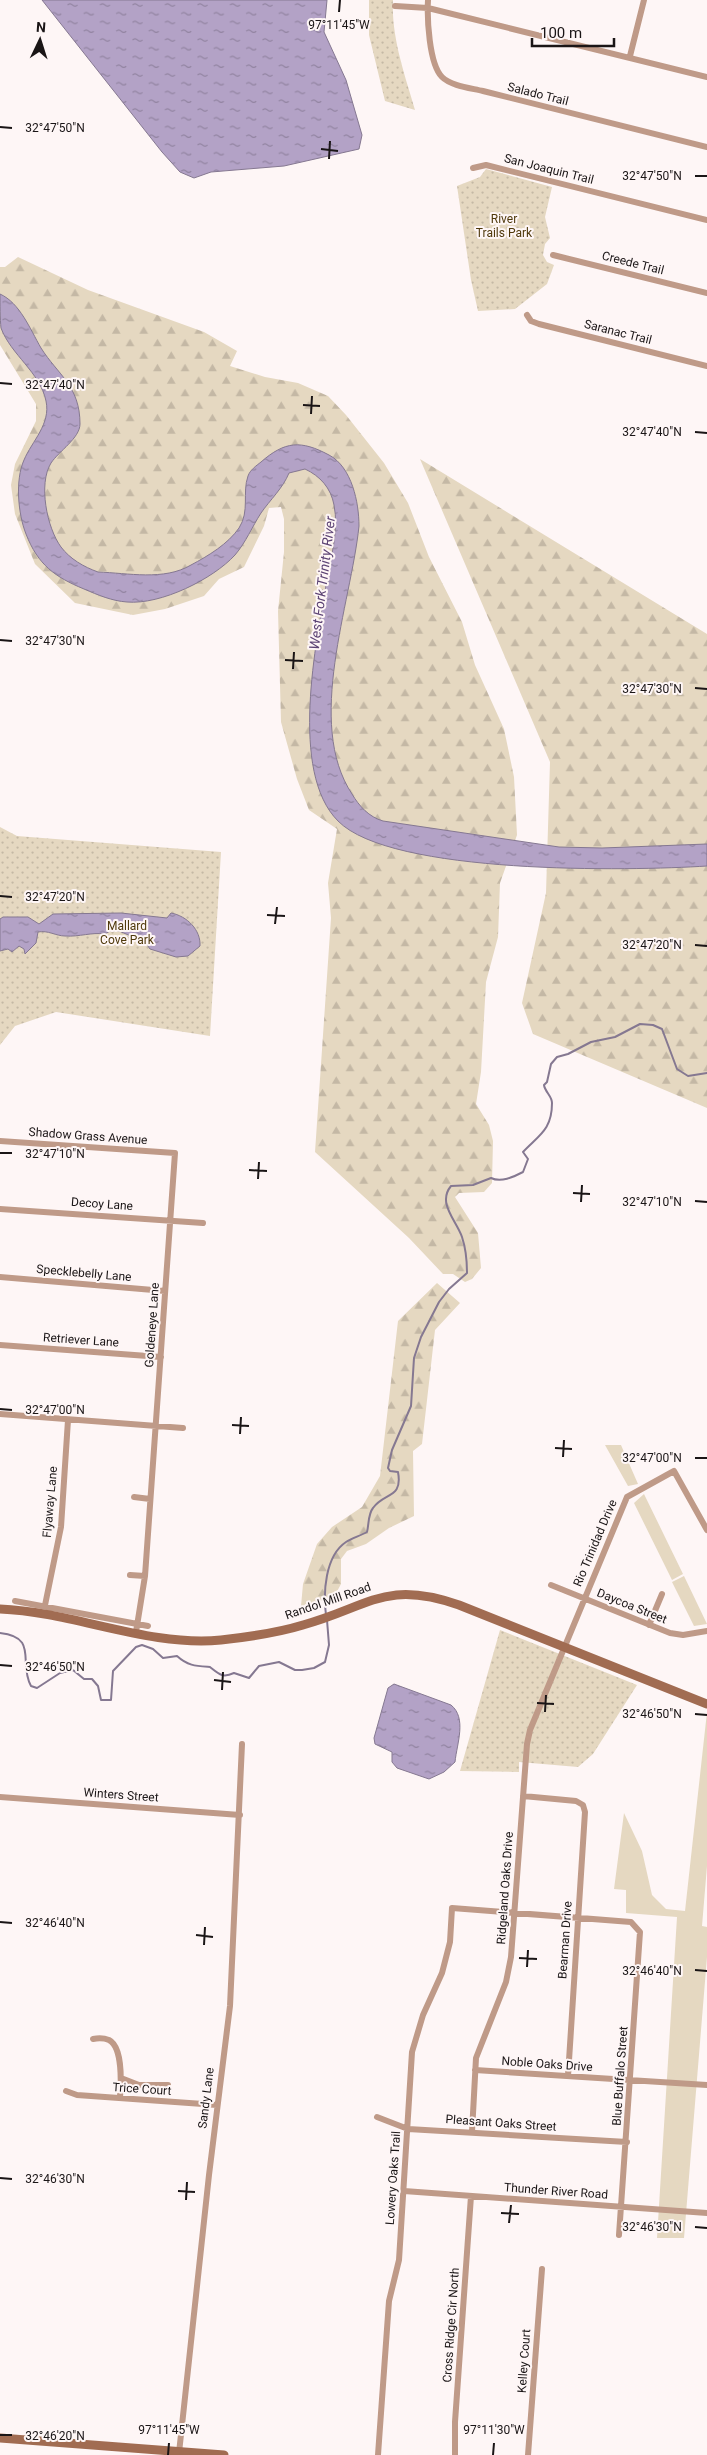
<svg xmlns="http://www.w3.org/2000/svg" width="707" height="2455" font-family="Roboto,sans-serif">
	<defs>
		<pattern id="forest-firs" width="22" height="20" patternUnits="userSpaceOnUse" patternTransform="scale(1.25)"><rect width="22" height="20" fill="#e5d8c1"/><path d="M5 1l3.5 6h-7zM16 11l3.5 6h-7z" fill="#c4b8a5"/></pattern>
		<pattern id="park-dots" width="8" height="8" patternUnits="userSpaceOnUse" patternTransform="scale(1.25)"><rect width="8" height="8" fill="#e5d8c1"/><path d="M2 2h.1M6 6h.1" fill="none" stroke="#c4b8a5" stroke-width="1.8" stroke-linecap="round"/></pattern>
		<pattern id="water-ripples" width="26" height="14" patternUnits="userSpaceOnUse" patternTransform="scale(1.25)"><rect width="26" height="14" fill="#b3a2c6"/><path d="M2 4q2-2 4 0t4 0M15 11q2-2 4 0t4 0" fill="none" stroke="#9183a0"/></pattern>
	</defs>
	<rect width="100%" height="100%" fill="#fef6f6"/>
	<path fill="#e5d8c1" d="M605,1445h16l17,39 -10,2z
		M644,1494l39,80 -11,6 -38,-77z
		M684,1576l23,48 -13,2 -22,-44z
		M707,1712v154l-5,60 5,1v30l-23,281h-27l20,-321 -51,-4v-23l-12,-1 10,-76 18,38 10,44 14,14 19,2z"/>
	<path fill="url(#forest-firs)" d="M18,257l70,33 116,42 33,19 -7,15 35,11 33,6 30,13 18,19 38,48 24,40 21,54 33,65 13,43 29,64 10,48 3,58 -17,48 -2,54 -12,45 -5,90 -5,32 13,21 4,16 -1,42 -8,9 -25,1 -4,4 23,36 3,35 -9,11 -7,3 -12,-8h-10l-34,-36 -94,-86 16,-234 -3,-35 9,-54 -28,-19 -12,-31 -16,-57 -3,-111 6,-59v-33l-3,-12 -12,1 -5,18 -20,41 -25,12 -15,17 -39,13 -32,6 -58,-12 -40,-39 -20,-50 -4,-29 4,-21 21,-43v-17l-36,-59v-78h5z
		M420,459l287,175v474l-174,-74 -11,-31 24,-110 4,-131z
		M437,1283l23,20 -25,27 -13,114 -9,7 1,65 -25,12 -23,16 -19,7 -6,8v25l-7,13 -33,9 2,-22 14,-40 15,-17 30,-20 18,-31 18,-155z"/>
	<path fill="url(#park-dots)" d="M369,0h24c-2,37 12,75 22,110l-30,-9 -16,-66z
		M486,169l66,18 -7,30 5,21 -5,6 -2,11 4,7 7,3 -7,19 -32,25 -37,2 -7,-31 -14,-94 23,-9z
		M0,827l17,9 204,16 -11,184 -154,-24 -41,14 -15,19z
		M500,1630l137,55 -44,69 -15,13 -59,-5v10l-59,-1z"/>
	<path fill="url(#water-ripples)" stroke="#857891" d="M42,0h285l-3,32 22,48 16,55 -3,14 -75,17 -73,6 -17,6 -14,-6 -18,-20z
		M0,294c20,9 30,35 41,54 17,27 39,38 39,76 0,14 -21,27 -29,39 -13,21 -4,65 10,84 9,12 23,20 37,25 30,1 66,9 93,-7 17,-9 37,-21 48,-37 11,-17 3,-35 9,-52 2,-6 8,-10 13,-14 24,-21 40,-22 68,-7 23,12 30,48 30,71 -8,78 -54,197 -7,268 7,12 17,23 31,27l176,26 43,1 105,-4v22c-77,5 -316,9 -369,-45 -49,-49 -22,-179 -11,-241 4,-24 12,-50 7,-75 -3,-17 -14,-29 -29,-36l-16,4c-6,15 -19,27 -28,40 -9,14 -15,29 -26,42 -22,24 -74,50 -108,47 -15,-1 -29,-7 -43,-13 -29,-12 -46,-24 -58,-55 -8,-20 -11,-54 -2,-74 8,-19 27,-36 22,-59 -6,-29 -35,-46 -45,-73 -1,-9 -1,-24 -1,-34z
		M121,913l46,5 4,-5c16,3 30,17 29,33l-12,10 -12,1 -26,-8 -5,-7 -26,-11h-9l-5,3c-14,-2 -25,3 -40,2 -9,0 -17,-6 -27,-4l-2,11 -11,11 -1,-5 -5,-3 -7,6 -4,-3 -8,2v-32l3,-2h25l11,7 14,-10z
		M394,1684l57,21c16,13 6,38 4,57l-11,10 -15,7 -32,-11 -5,-6v-10l-17,-8 -1,-6 14,-50z"/>
	<g fill="none" stroke-linecap="round" stroke-linejoin="round">
		<path stroke="#857891" stroke-width="2" d="M326,1615c-3,-22 -1,-59 20,-73 6,-4 14,-6 21,-10 2,-8 1,-18 6,-24 11,-16 30,-9 25,-36l-8,-1 -2,-3 4,-18 19,-44 3,-48 7,-21 18,-35 10,-13 18,-16c0,-12 -1,-24 -5,-36 -6,-17 -25,-34 -11,-51l22,-1 18,-7c10,5 22,-1 32,-6l5,-13 -5,-7c16,-17 29,-22 29,-49 0,-7 -7,-11 -8,-18l3,-3 4,-18 6,-7 11,-3 23,-12 24,-5 25,-13 13,1 9,4 15,40 11,7 19,-3
			M0,1633c39,4 18,30 31,53l6,2 23,-15 13,-3 11,9h8l6,7 3,14h10l2,-29 23,-24 6,-2 11,4 10,9 14,-2c11,10 19,10 33,11 10,8 13,11 24,6l15,5 10,-12 20,-4 16,8h7l12,-2 11,-6 4,-17 -2,-25"/>
		<path stroke="#bf9a88" stroke-width="6" d="M428,0c-1,18 1,64 14,77 9,9 29,11 41,14l224,56
			M395,6l33,2 279,69
			M630,56l14,-56
			M473,168l13,-3 221,55
			M553,255l154,38
			M527,315l4,6 8,3 168,42
			M0,1141l175,12 -30,423 -9,56
			M0,1209l203,14
			M0,1277l165,14
			M0,1345l161,12
			M0,1414l183,14
			M134,1497l16,2
			M130,1575l15,1
			M551,1585l119,48 13,2 24,-4
			M15,1601l133,25
			M43,1615l18,-88 7,-107
			M649,1625l13,-31
			M523,1796l53,5 7,4 2,7 -17,264
			M0,1797l240,18
			M93,2039c5,-1 11,-1 16,1 14,7 12,45 11,58
			M475,2070l232,15
			M121,2078l18,7h29
			M66,2091l11,4 140,10
			M377,2117l31,12 219,13
			M472,2132l4,-74 30,-76 5,-25 16,-213 3,-14 97,-233 47,-26 33,59
			M404,2191l303,22
			M179,2453l30,-278 21,-169 12,-262
			M378,2455l11,-154 10,-41 13,-208 11,-37 19,-42 8,-31 2,-34 179,14 9,10 -21,303
			M455,2455v-33l16,-226
			M528,2455l14,-186"/>
		<path stroke="#a16c52" stroke-width="9" d="M0,1609c74,3 147,38 221,31 27,-3 56,-7 82,-15 66,-18 82,-46 156,-20l248,99
			M0,2438l224,17"/>
	</g>
	<path fill="none" stroke="#1a1516" stroke-width="2" d="M339,12l1,-12M0,127l12,1M321,149l17,2M329,159l1,-18M695,176h12M0,383l12,1M303,405l17,1M311,414l1,-18M695,432l12,1M0,640l12,1M285,660l18,1M293,669l1,-17M695,688l12,1M0,896l12,1M267,915l18,1M275,924l2,-17M695,945l12,1M0,1153h12M249,1170l18,1M258,1179l1,-17M573,1193l17,1M695,1201l12,1M581,1202l1,-17M0,1409l12,1M232,1425l17,1M240,1434l1,-17M555,1448l17,1M563,1457l1,-17M695,1458h12M0,1665l12,1M214,1680l17,2M222,1690l1,-18M537,1703l17,1M545,1712l1,-17M695,1714l12,1M0,1922l12,1M196,1935l17,2M204,1945l1,-18M519,1958l18,1M527,1967l1,-17M695,1970l12,1M0,2178l12,1M178,2191l17,1M186,2200l1,-18M501,2213l18,1M509,2223l2,-18M695,2227l12,1M0,2435h12M168,2455l1,-12M493,2455l1,-12"/>
	<g text-anchor="middle" stroke-width="4" stroke-linejoin="round" paint-order="stroke">
		<g font-size="12" fill="#1a1516" stroke="#fef6f6">
			<text transform="translate(538 94) rotate(14)" y="4">Salado Trail</text>
			<text transform="translate(549 169) rotate(14)" y="4">San Joaquin Trail</text>
			<text transform="translate(633 263) rotate(14)" y="4">Creede Trail</text>
			<text transform="translate(618 332) rotate(14)" y="4">Saranac Trail</text>
			<text transform="translate(88 1136) rotate(4)" y="4">Shadow Grass Avenue</text>
			<text transform="translate(102 1204) rotate(4)" y="4">Decoy Lane</text>
			<text transform="translate(84 1273) rotate(5)" y="4">Specklebelly Lane</text>
			<text transform="translate(152 1325) rotate(-86)" y="4">Goldeneye Lane</text>
			<text transform="translate(81 1340) rotate(4)" y="4">Retriever Lane</text>
			<text transform="translate(50 1502) rotate(-85)" y="4">Flyaway Lane</text>
			<text transform="translate(595 1543) rotate(-67)" y="4">Rio Trinidad Drive</text>
			<text transform="translate(328 1601) rotate(-19)" y="4">Randol Mill Road</text>
			<text transform="translate(632 1606) rotate(22)" y="4">Daycoa Street</text>
			<text transform="translate(121 1795) rotate(4)" y="4">Winters Street</text>
			<text transform="translate(505 1888) rotate(-86)" y="4">Ridgeland Oaks Drive</text>
			<text transform="translate(565 1940) rotate(-86)" y="4">Bearman Drive</text>
			<text transform="translate(547 2064) rotate(4)" y="4">Noble Oaks Drive</text>
			<text transform="translate(620 2076) rotate(-86)" y="4">Blue Buffalo Street</text>
			<text transform="translate(142 2089) rotate(4)" y="4">Trice Court</text>
			<text transform="translate(206 2098) rotate(-83)" y="4">Sandy Lane</text>
			<text transform="translate(501 2123) rotate(4)" y="4">Pleasant Oaks Street</text>
			<text transform="translate(393 2178) rotate(-86)" y="4">Lowery Oaks Trail</text>
			<text transform="translate(556 2191) rotate(4)" y="4">Thunder River Road</text>
			<text transform="translate(451 2325) rotate(-86)" y="4">Cross Ridge Cir North</text>
			<text transform="translate(524 2361) rotate(-86)" y="4">Kelley Court</text>
		</g>
		<g font-size="12" fill="#4f390b" stroke="#fef6f6">
			<text x="504" y="223">River<tspan x="504" dy="14">Trails Park</tspan></text>
			<text x="127" y="930">Mallard<tspan x="127" dy="14">Cove Park</tspan></text>
		</g>
		<g font-size="14" font-style="italic" fill="#5c4374" stroke="#fef6f6">
			<text transform="translate(322 583) rotate(-83)" y="5">West Fork Trinity River</text>
		</g>
	</g>
	<g font-size="12" text-anchor="middle" fill="#1a1516" stroke="#fef6f6" stroke-width="4" stroke-linejoin="round" paint-order="stroke">
		<text x="339" y="29">97°11'45"W</text>
		<text x="55" y="132">32°47'50"N</text>
		<text x="652" y="180">32°47'50"N</text>
		<text x="55" y="389">32°47'40"N</text>
		<text x="652" y="436">32°47'40"N</text>
		<text x="55" y="645">32°47'30"N</text>
		<text x="652" y="693">32°47'30"N</text>
		<text x="55" y="901">32°47'20"N</text>
		<text x="652" y="949">32°47'20"N</text>
		<text x="55" y="1158">32°47'10"N</text>
		<text x="652" y="1206">32°47'10"N</text>
		<text x="55" y="1414">32°47'00"N</text>
		<text x="652" y="1462">32°47'00"N</text>
		<text x="55" y="1671">32°46'50"N</text>
		<text x="652" y="1718">32°46'50"N</text>
		<text x="55" y="1927">32°46'40"N</text>
		<text x="652" y="1975">32°46'40"N</text>
		<text x="55" y="2183">32°46'30"N</text>
		<text x="652" y="2231">32°46'30"N</text>
		<text x="169" y="2434">97°11'45"W</text>
		<text x="494" y="2434">97°11'30"W</text>
		<text x="55" y="2440">32°46'20"N</text>
	</g>
	<g transform="translate(40 40) rotate(4)" stroke="#fef6f6" stroke-width="4" paint-order="stroke">
	<path d="M0-4L9 19L0 12L-9 19Z" fill="#1a1516"/>
	<text y="-8" font-size="14" font-weight="bold" text-anchor="middle" fill="#1a1516">N</text>
	</g>
	<path d="M532 38v8h82v-8" fill="none" stroke="#1a1516" stroke-width="2.5"/>
	<text x="540" y="38" font-size="15" fill="#1a1516" stroke="#fef6f6" stroke-width="4" paint-order="stroke">100 m</text>
</svg>
